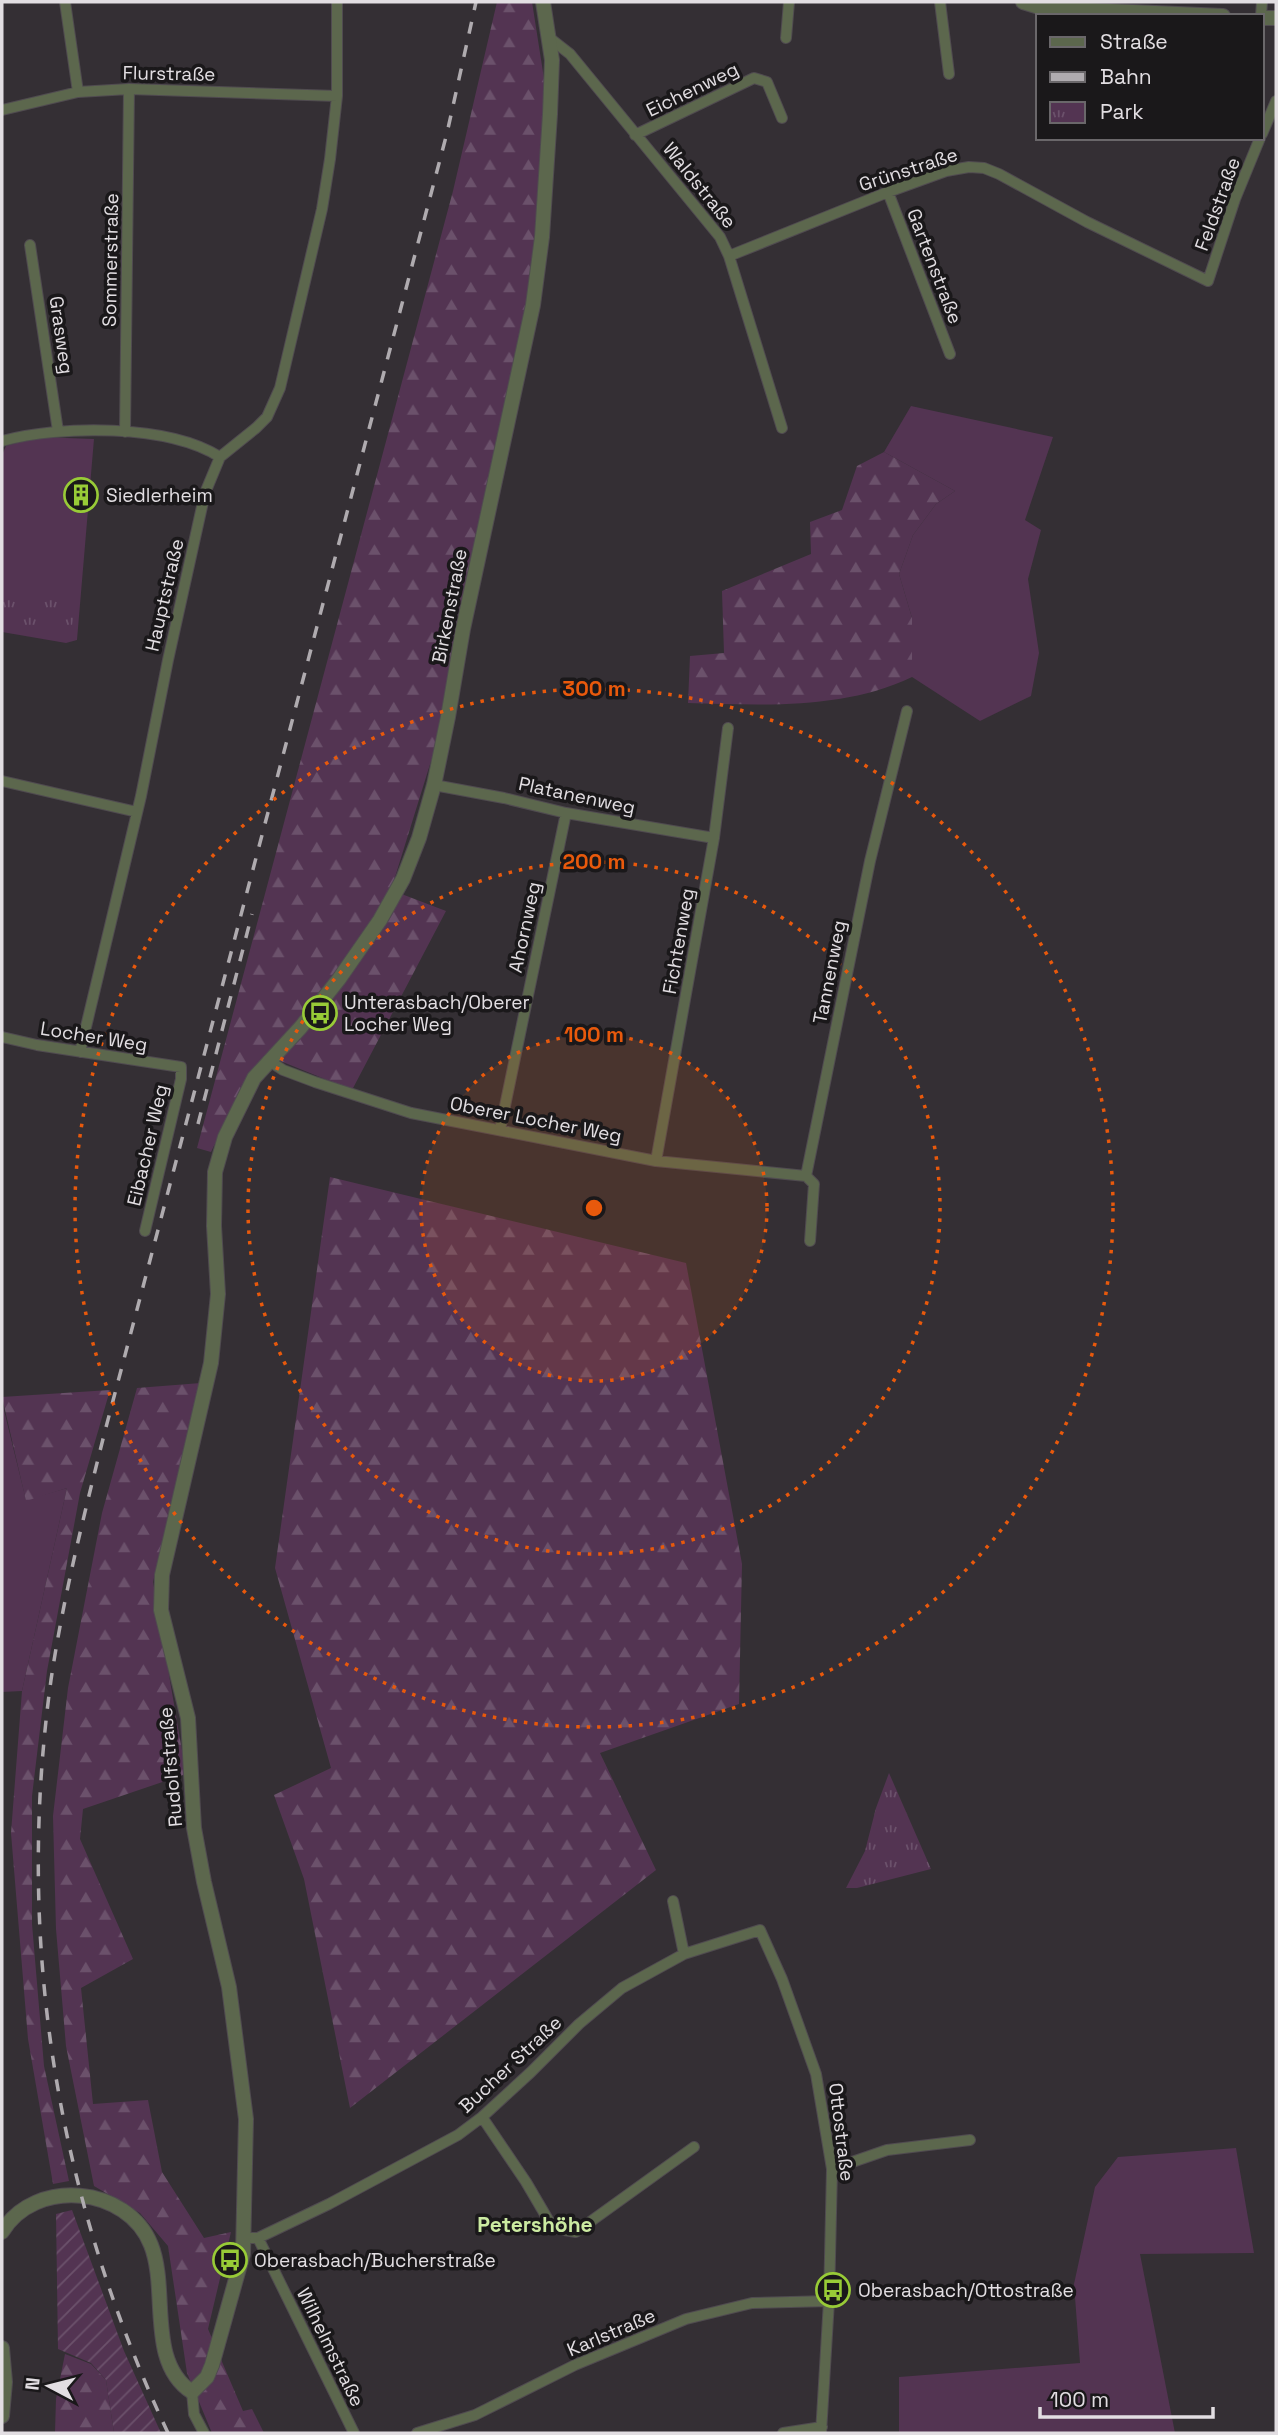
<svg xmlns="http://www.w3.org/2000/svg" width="1278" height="2435" font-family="'Space Grotesk',sans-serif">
	<defs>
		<pattern id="forest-firs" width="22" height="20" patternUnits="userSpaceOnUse" patternTransform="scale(1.75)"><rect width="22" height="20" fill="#533452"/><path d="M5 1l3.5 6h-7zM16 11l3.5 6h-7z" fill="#6b516b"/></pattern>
		<pattern id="park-tufts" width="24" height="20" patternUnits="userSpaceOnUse" patternTransform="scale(1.75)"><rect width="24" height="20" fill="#533452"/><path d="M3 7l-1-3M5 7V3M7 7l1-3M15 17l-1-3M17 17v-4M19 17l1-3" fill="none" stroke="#6b516b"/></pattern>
		<pattern id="garden-furrows" width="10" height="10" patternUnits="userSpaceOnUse" patternTransform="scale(1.75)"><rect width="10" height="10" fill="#533452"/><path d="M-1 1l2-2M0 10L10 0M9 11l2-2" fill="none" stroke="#6b516b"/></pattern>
	</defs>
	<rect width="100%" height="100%" fill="#342f34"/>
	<path fill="#533452" d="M911,406l142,31 -28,83 16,10 -13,49 11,74 -8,43 -51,25 -68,-44v-59l-13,-44 14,-39 23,-31 19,-13 -71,-39z
		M39,437l55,2 -17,201 -11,3 -64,-11v-177l4,-9z
		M2,1402l24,98 41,-12 -45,203 -20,1z
		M1236,2148l18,105 -114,1 35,179h-276v-56l181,-14 -6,-79 21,-97 23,-30z"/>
	<path fill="url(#forest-firs)" d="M497,2h35l13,83 -3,178 -102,469 -49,158 55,21 -94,179 -84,-34 -20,19 -37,77 -14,-4 256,-957z
		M884,452l71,39 -19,13 -23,31 -14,39 13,44v59c-69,33 -150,28 -224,26l2,-47 34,-3 -2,-62 89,-37 -1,-32 32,-12 15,-44z
		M330,1177l356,86 56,301 -3,140 -139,49 56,117 -306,238 -46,-229 -30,-84 57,-27 -56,-200z
		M201,1383l-48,199 33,192 -103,35 -3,30 53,120 -52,29 12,116 55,-4 14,72 42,66 27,-6 -23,97 35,82 9,-2 12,24h-52l-25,-60 -19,-127 -28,-33 -46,-27 -28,-140 -10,-117 -3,-113 15,-128 34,-175 35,-125z
		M110,1390l-30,103 -33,178 -15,125v128l12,142 25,115 -16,3 -25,-145 -17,-206 11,-142 45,-203 -41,13 -24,-104z
		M65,2354l26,10 15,16 8,53h-59l1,-34z"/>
	<path fill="url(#park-tufts)" d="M2,591l74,11 -6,35 -68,-10z
		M889,1773l42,96 -74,19h-11l19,-37 11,-43z"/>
	<path fill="url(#garden-furrows)" d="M72,2210l52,141 37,82h-47l-8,-53 -15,-17 -33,-14 -2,-135z"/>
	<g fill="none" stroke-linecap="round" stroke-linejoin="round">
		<g stroke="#504b50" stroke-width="12">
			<path id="minor" d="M65,2l13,90
				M940,2l9,72
				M1261,16l1,-14
				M547,36l23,18 150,183 9,19 53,172
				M786,38l3,-36
				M2,110l76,-18 51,-3 208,7
				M1262,134l14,-33
				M635,135l119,-57 13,4 15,36
				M888,192l62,162
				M30,245l28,186
				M729,256l159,-64 58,-21 23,-4 15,1 15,6 88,48 121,59 27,-82 25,-61
				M125,432l4,-343
				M2,441c58,-16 166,-17 218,16
				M2,781l135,31
				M434,785l70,13 62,15 148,25
				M2,1037l35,8 144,22v12l-36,152
				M80,1052l61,-256 27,-136 37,-167 15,-36 36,-29 11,-11 13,-29 42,-179 8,-50 7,-63v-94
				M268,1060l15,10 32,12 96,31 245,48 150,15
				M500,1130l66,-317
				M656,1161l58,-323 14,-110
				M810,1241l4,-57 -8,-8 64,-315 37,-150
				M673,1901l11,53
				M482,2117l44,65 27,46 23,4 118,-85
				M832,2169l55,-19 83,-10
				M244,2238h14l71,-34 129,-69 24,-18 49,-45 48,-48 43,-36 62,-34 76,-24 22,49 34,95 16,95 -3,132 -8,132
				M258,2238l96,195
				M192,2392l2,22 10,19
				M417,2433l58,-18 100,-50 111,-46 66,-16 77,-2
				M783,2433l39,-6"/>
		</g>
		<g stroke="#504b50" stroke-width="16">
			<path id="tertiary" d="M1023,2l13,4 30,3 157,7
				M1262,18h14
				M2,2232c33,-55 126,-46 149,13 18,45 -5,117 41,147l15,-15 5,-12 31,-111 3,-135 -17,-132 -25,-105 -10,-54 -6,-110 -27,-108 1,-35 49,-212 7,-69 -4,-68 1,-54 10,-35 29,-59 47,-51 38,-48 41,-59 23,-41 16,-41 15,-53 14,-68 15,-88 70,-324 9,-68 8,-123 2,-54 -9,-58
				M2,2348l3,34 -3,34"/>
		</g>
		<use href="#minor" stroke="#5c674d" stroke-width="10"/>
		<use href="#tertiary" stroke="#5c674d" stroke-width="14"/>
		<path stroke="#afabaf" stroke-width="3.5" stroke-dasharray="12 12" stroke-linecap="butt" d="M198,1124l54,-210
			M168,2433c-112,-238 -153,-492 -117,-753 12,-82 34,-169 54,-249l342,-1298 29,-131"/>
	</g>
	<circle cx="594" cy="1208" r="173" fill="#e8590c" fill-opacity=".12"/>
	<g fill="none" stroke="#e8590c" stroke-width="3.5" stroke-dasharray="3.5 7">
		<circle cx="594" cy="1208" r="173"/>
		<circle cx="594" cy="1208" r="346"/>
		<circle cx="594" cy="1208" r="519"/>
	</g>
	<defs>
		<g id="building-ring" transform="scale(1.75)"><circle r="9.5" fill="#1a181a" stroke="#98cb37" stroke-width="1.5"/><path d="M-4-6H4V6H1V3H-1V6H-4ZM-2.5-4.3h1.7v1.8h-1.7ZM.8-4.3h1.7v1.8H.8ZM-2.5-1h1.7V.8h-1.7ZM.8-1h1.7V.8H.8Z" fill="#98cb37"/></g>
		<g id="bus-ring" transform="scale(1.75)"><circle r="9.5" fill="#1a181a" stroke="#98cb37" stroke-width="1.5"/><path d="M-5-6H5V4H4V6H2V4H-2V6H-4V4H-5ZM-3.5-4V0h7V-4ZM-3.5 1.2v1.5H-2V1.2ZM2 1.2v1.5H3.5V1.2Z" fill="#98cb37"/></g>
	</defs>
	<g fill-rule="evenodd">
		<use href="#building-ring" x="81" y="495"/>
		<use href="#bus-ring" x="320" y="1013"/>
		<use href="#bus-ring" x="230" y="2260"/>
		<use href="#bus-ring" x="833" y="2290"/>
	</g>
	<g text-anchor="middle" stroke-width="7" stroke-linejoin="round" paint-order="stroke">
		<g font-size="19" fill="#e2dee2" stroke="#1a181a">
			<text transform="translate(169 73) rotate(1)" y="7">Flurstraße</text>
			<text transform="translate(692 89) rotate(-26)" y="7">Eichenweg</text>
			<text transform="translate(908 169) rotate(-18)" y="7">Grünstraße</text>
			<text transform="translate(700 185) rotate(51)" y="7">Waldstraße</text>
			<text transform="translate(1217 204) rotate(-70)" y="7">Feldstraße</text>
			<text transform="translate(110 260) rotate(-89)" y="7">Sommerstraße</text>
			<text transform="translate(935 266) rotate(69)" y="7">Gartenstraße</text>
			<text transform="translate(62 335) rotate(82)" y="7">Grasweg</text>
			<text transform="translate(164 595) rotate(-77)" y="7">Hauptstraße</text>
			<text transform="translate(449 606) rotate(-79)" y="7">Birkenstraße</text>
			<text transform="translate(577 795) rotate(12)" y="7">Platanenweg</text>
			<text transform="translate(524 927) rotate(-78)" y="7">Ahornweg</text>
			<text transform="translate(678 941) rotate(-80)" y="7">Fichtenweg</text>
			<text transform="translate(829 972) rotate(-79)" y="7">Tannenweg</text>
			<text transform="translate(94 1036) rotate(9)" y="7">Locher Weg</text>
			<text transform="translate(536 1119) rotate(11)" y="7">Oberer Locher Weg</text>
			<text transform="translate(147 1145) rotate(-77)" y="7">Eibacher Weg</text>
			<text transform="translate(170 1767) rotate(-95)" y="7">Rudolfstraße</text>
			<text transform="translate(510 2064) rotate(-43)" y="7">Bucher Straße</text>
			<text transform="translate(842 2132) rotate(83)" y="7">Ottostraße</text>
			<text transform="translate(611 2332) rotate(-23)" y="7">Karlstraße</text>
			<text transform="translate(331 2347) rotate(64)" y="7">Wilhelmstraße</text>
		</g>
		<g font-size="19" fill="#e2dee2" stroke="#1a181a" text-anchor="start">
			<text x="106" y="502">Siedlerheim</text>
			<text x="344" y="1009">Unterasbach/Oberer<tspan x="344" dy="22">Locher Weg</tspan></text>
			<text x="254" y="2267">Oberasbach/Bucherstraße</text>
			<text x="858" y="2297">Oberasbach/Ottostraße</text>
		</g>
		<g font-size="21" font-weight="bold" fill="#cceba2" stroke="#1a181a">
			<text x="535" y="2232">Petershöhe</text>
		</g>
	</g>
	<circle cx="594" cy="1208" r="10" fill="#e8590c" stroke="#1a181a" stroke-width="3.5"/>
	<g font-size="21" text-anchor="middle" font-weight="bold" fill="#e8590c" stroke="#1a181a" stroke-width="7" stroke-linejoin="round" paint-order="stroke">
		<text x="594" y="696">300 m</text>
		<text x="594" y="869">200 m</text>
		<text x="594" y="1042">100 m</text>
	</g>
	<rect width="1278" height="2435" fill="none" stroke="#e2dee2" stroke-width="7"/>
	<rect x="1036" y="14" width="228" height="126" fill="#1a181a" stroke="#6a676a" stroke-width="2"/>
	<rect x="1050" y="37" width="35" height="10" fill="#5c674d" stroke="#6a676a" stroke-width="2"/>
	<text x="1100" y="49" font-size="21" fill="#e2dee2">Straße</text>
	<rect x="1050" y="72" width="35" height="10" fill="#afabaf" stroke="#6a676a" stroke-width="2"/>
	<text x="1100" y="84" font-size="21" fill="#e2dee2">Bahn</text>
	<rect x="1050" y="102" width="35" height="21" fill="url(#park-tufts)" stroke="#6a676a" stroke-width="2"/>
	<text x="1100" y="119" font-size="21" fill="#e2dee2">Park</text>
	<g transform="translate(49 2386) rotate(277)" stroke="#1a181a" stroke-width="5" paint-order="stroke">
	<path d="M0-5L12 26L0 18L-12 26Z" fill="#e2dee2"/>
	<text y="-10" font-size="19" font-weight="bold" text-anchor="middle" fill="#e2dee2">N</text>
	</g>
	<path d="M1040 2407v10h173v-10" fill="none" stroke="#e2dee2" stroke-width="3.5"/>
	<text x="1050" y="2407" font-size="21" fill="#e2dee2" stroke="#1a181a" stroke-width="5" paint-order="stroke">100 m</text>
</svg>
